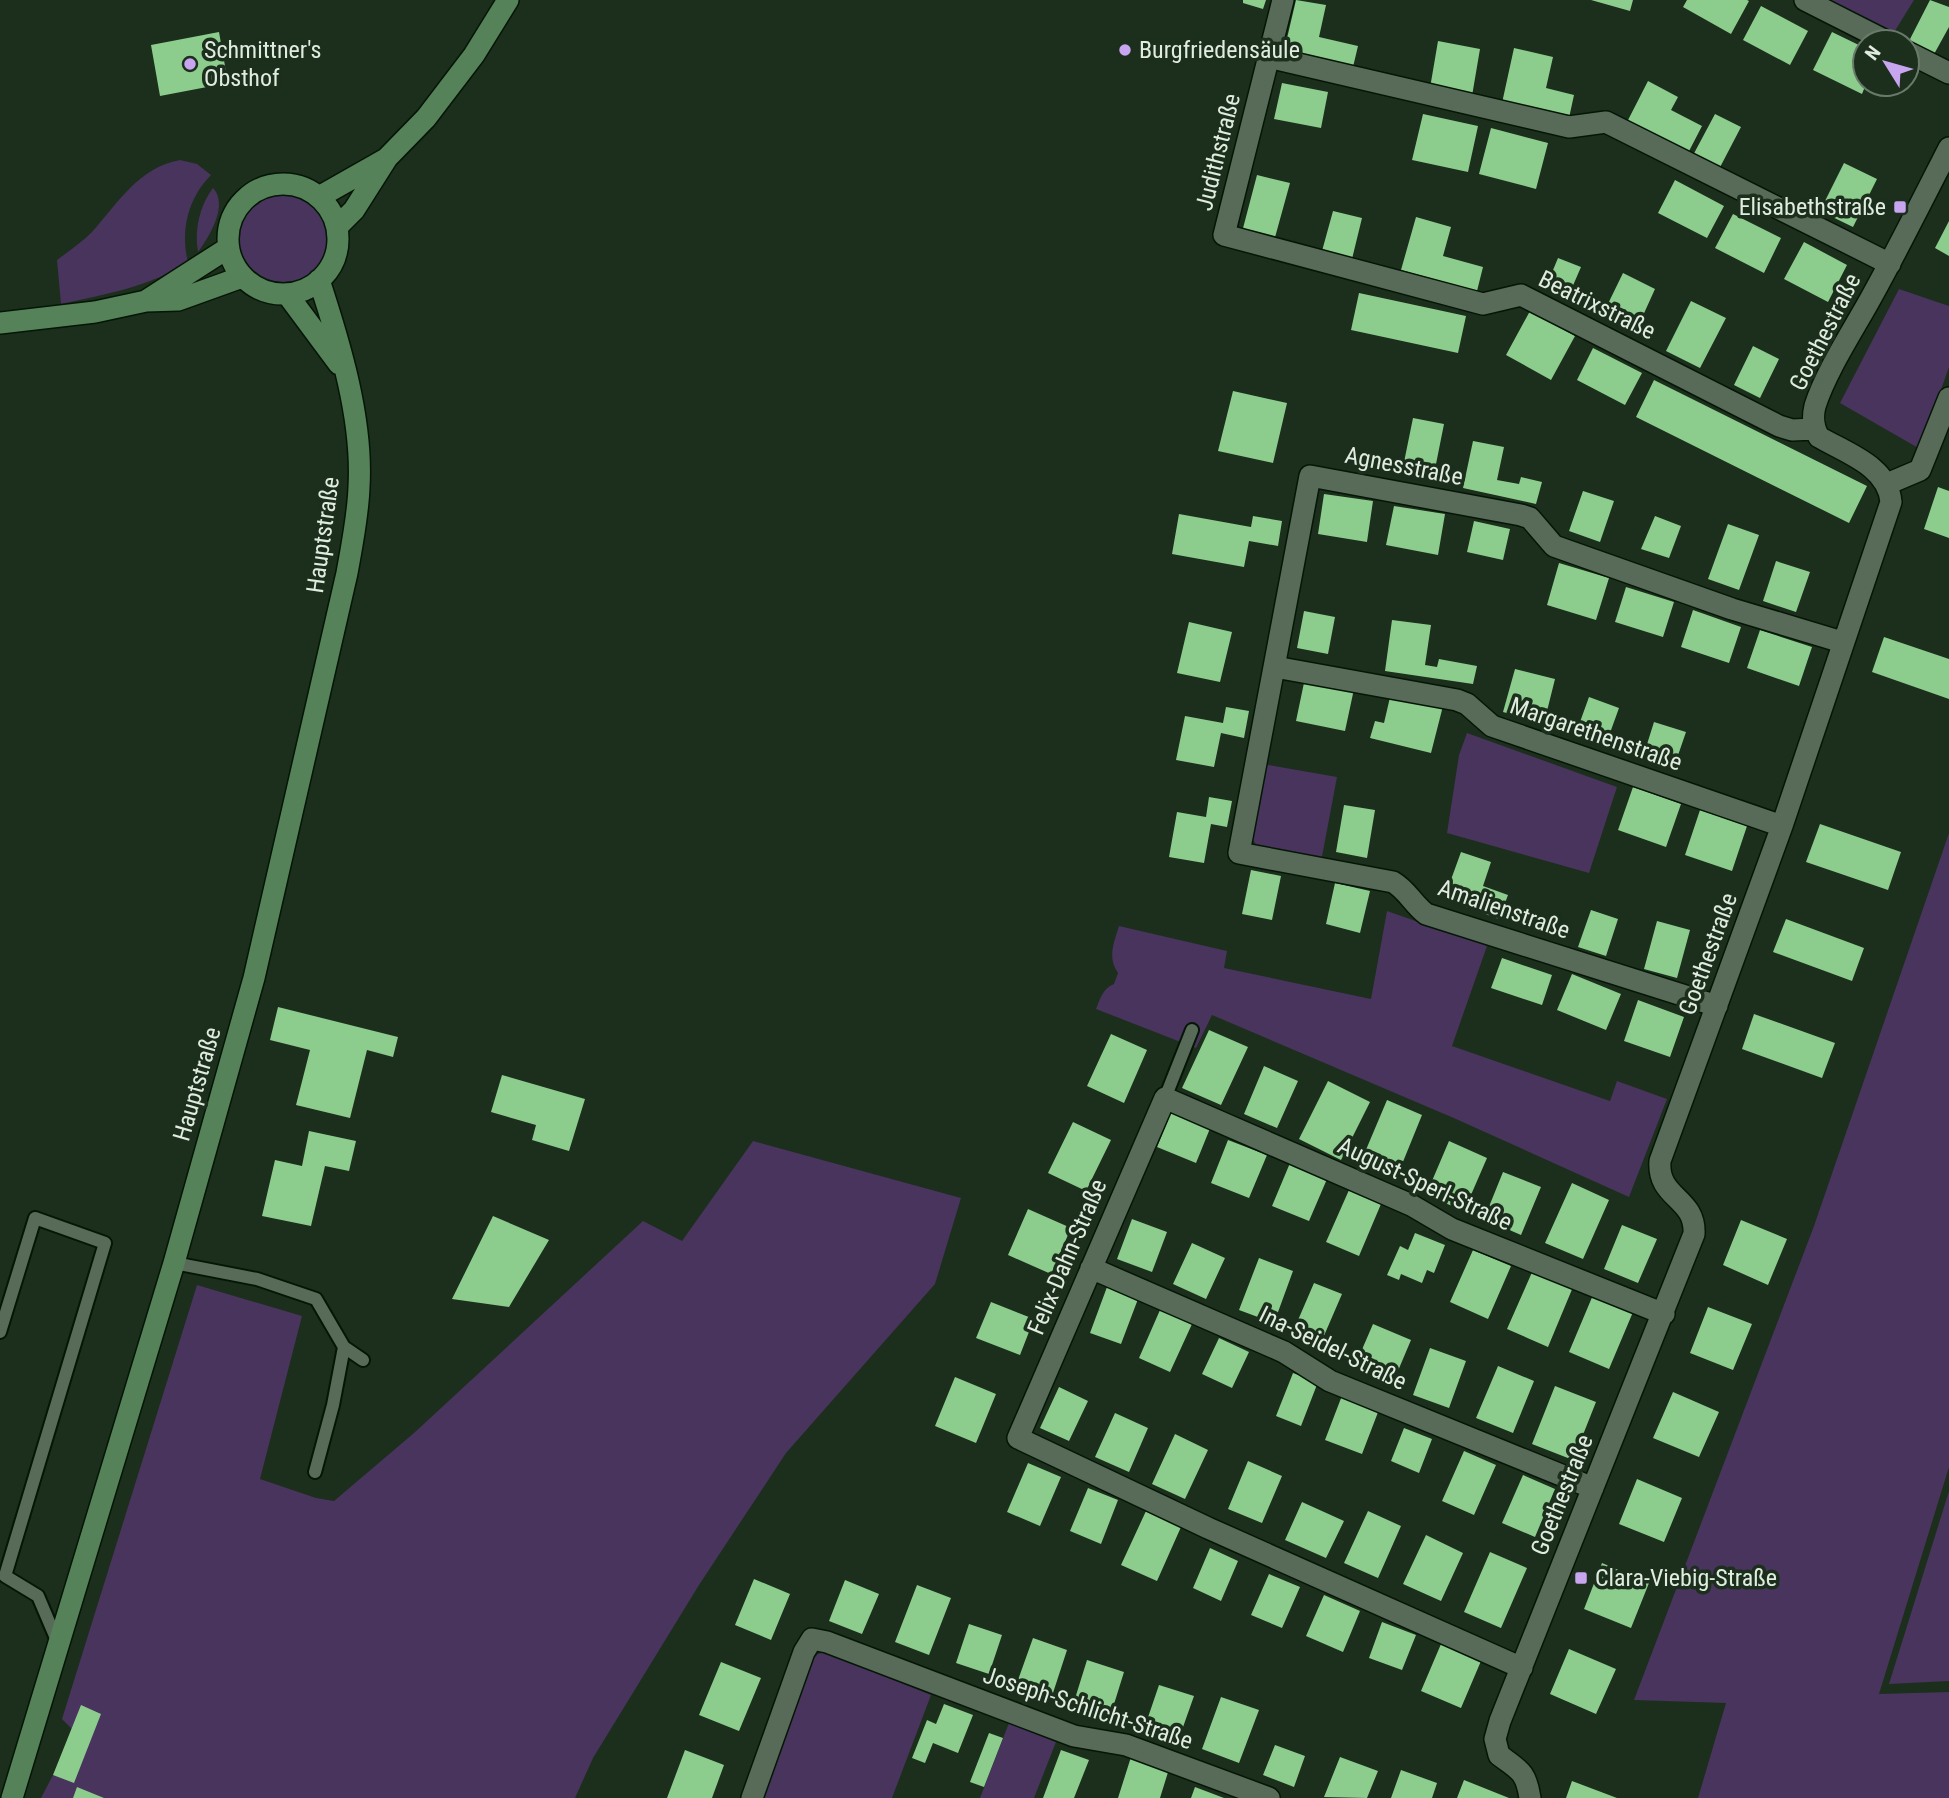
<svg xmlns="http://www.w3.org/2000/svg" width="1949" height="1798" font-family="'Roboto Condensed',sans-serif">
	<rect width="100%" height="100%" fill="#1c2e1c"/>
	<path fill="#48345c" d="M1828,0h86l-21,34z
		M180,160l17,4 14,11c-23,23 -31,56 -23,87 -36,24 -85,33 -127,42l-4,-44c12,-9 25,-18 35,-28 26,-29 47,-65 88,-72z
		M213,188c16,17 -4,49 -15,64 -4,-22 2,-47 15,-64z
		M239 237a45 45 0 1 1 90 0a45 45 0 1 1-90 0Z
		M1899,289l50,17v61l-29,82 -80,-46z
		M1467,733l150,54 -28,86 -142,-40 12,-78z
		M1263,764l74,13 -16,85 -63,-15 -8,-11z
		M1949,833v634l-70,227 70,-2v106h-251l28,-95 -92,-3 180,-474z
		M1387,911l100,35 -35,100 158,55 7,-20 50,18 -38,98 -173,-78 -244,-104 -16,33 -100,-39c4,-10 7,-21 18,-25l4,-11c-11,-15 -4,-31 1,-47l108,25 -3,17 147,31z
		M753,1141l208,57 -26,86 -149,169 -87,132 -106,173 -18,40h-534l12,-23 19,-46 -10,-10 135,-434 105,31 -42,163 56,19 18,3 80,-68 229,-212 39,20z
		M1949,1491v190l-60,3z
		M824,1652l107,43 -39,103h-130l51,-139 5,-5z
		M1009,1723l47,19 -22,56h-54z"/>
	<path fill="#8ccd8e" d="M1243,0h23l-3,9 -20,-6z
		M1296,0l30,5 -7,32 39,9 -5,21 -69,-16z
		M1591,0h42l-3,11z
		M1687,0h60l2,1 -18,33 -48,-27z
		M1930,0l19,7v20l-16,29 -25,-13z
		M1761,6l47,25 -18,34 -47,-25z
		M219,32l9,51 -68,13 -9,-51z
		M1832,32l33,16 1,36 -4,10 -49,-24z
		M1438,41l42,8 -8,47 -42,-8z
		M1514,48l39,9 -7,31 28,7 -5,23 -67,-15z
		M1648,81l30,16 -7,13 31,16 -15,29 -61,-31z
		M1282,83l46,9 -7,36 -47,-9z
		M1423,114l55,12 -10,46 -56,-12z
		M1715,114l26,13 -24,46 -26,-14z
		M1491,128l57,15 -12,46 -57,-15z
		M1844,163l33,16 -24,48 -33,-16z
		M1257,175l33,8 -16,58 -32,-9z
		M1675,180l49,26 -17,32 -49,-25z
		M1333,211l29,7 -10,41 -30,-8z
		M1733,214l48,24 -17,35 -49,-25z
		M1416,217l35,10 -8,29 40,11 -6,24 -76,-21z
		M1949,221v35l-14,-8z
		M1804,242l43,23 -19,37 -44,-23z
		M1558,258l23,9 -13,30 -22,-10z
		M1623,273l32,16 -19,42 -33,-17z
		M1359,293l107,23 -8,37 -107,-23z
		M1691,301l35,17 -26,50 -34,-17z
		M1530,311l45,25 -24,44 -45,-25z
		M1753,346l26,13 -19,39 -26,-13z
		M1593,348l49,25 -17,32 -48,-25z
		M1654,380l213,106 -18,37 -213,-106z
		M1233,391l54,12 -14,60 -55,-12z
		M1413,418l31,6 -11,55 -31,-7z
		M1473,441l31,6 -7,33 22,4 2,-7 21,5 -6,22 -73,-16z
		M1938,487l11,4v47l-25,-9z
		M1583,491l31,10 -14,41 -31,-11z
		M1324,494l49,7 -6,41 -49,-8z
		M1394,506l51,8 -7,41 -52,-10z
		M1179,514l72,13 2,-11 29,5 -4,25 -29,-5 -5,26 -72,-13z
		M1655,516l26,10 -12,32 -28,-9z
		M1474,521l36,8 -7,31 -36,-8z
		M1728,524l31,11 -20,55 -31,-11z
		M1776,561l34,11 -14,40 -33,-11z
		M1559,563l50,15 -13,42 -49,-15z
		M1626,587l48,15 -11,35 -48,-15z
		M1693,610l48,17 -12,36 -48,-16z
		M1304,611l31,6 -7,37 -31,-6z
		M1392,620l39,5 -6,40 12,2 2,-8 38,7 -4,18 -88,-13z
		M1189,622l43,10 -12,50 -43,-9z
		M1760,630l52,17 -13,39 -52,-18z
		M1884,637l65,22v40l-77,-27z
		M1515,669l40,10 -11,44 -41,-11z
		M1305,678l49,11 -9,42 -49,-10z
		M1391,693l52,13 -12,47 -61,-15 5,-17 9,2z
		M1589,697l30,11 -13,36 -30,-11z
		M1226,707l23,4 -5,27 -23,-5 -7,34 -38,-7 9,-44 38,7z
		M1654,722l32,10 -12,35 -31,-10z
		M1633,787l48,17 -15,43 -48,-17z
		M1209,797l23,4 -5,26 -16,-3 -7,39 -35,-6 8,-45 29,5z
		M1344,805l31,5 -8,48 -31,-6z
		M1700,810l47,16 -15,45 -47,-16z
		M1820,824l81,28 -13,38 -82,-28z
		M1461,852l30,10 -8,24 25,9 -9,24 -55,-20z
		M1251,870l30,6 -9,44 -30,-6z
		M1335,883l35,8 -10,42 -34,-9z
		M1591,910l27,9 -12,37 -28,-9z
		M1786,919l78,29 -12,33 -79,-29z
		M1657,921l33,9 -13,48 -33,-9z
		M1502,958l50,17 -10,30 -51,-17z
		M1572,974l49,20 -15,36 -49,-20z
		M1638,1000l46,17 -14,40 -46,-16z
		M278,1007l120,30 -5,20 -26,-7 -17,68 -54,-13 14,-55 -40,-10z
		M1754,1014l81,29 -13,35 -80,-29z
		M1209,1030l39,17 -27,58 -39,-17z
		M1111,1034l36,16 -23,53 -37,-17z
		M1264,1066l34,15 -21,47 -33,-14z
		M502,1075l83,24 -16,52 -37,-11 4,-15 -45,-13z
		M1328,1081l42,21 -29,58 -42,-21z
		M1387,1100l35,15 -26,64 -36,-15z
		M1172,1110l39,16 -15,37 -39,-16z
		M1073,1122l38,18 -25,51 -38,-18z
		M309,1131l47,10 -7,30 -24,-5 -14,60 -49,-10 13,-56 27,6z
		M1228,1140l39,15 -18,43 -38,-15z
		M1449,1141l38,17 -23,53 -38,-16z
		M1290,1163l37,16 -18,42 -37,-15z
		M1503,1172l38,15 -20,48 -37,-16z
		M1572,1183l37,17 -26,59 -38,-16z
		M1349,1190l32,14 -22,52 -33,-14z
		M1028,1209l43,19 -20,46 -43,-19z
		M493,1216l56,24 -40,67 -57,-8z
		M1132,1219l35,13 -15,40 -35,-13z
		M1741,1220l46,19 -19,46 -45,-20z
		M1622,1225l35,14 -19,44 -34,-14z
		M1415,1233l30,12 -11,28 -7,-3 -5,13 -21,-9 -2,6 -12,-5 13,-29 8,4z
		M1192,1243l33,15 -19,41 -33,-15z
		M1473,1250l38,16 -23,53 -38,-17z
		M1259,1258l34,13 -19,52 -35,-13z
		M1533,1270l40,17 -25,60 -41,-18z
		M1314,1283l28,11 -22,51 -28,-11z
		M1107,1287l31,12 -17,45 -31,-11z
		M1593,1295l40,17 -24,57 -40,-17z
		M991,1302l43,17 -14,36 -44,-17z
		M1708,1307l44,17 -19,46 -43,-17z
		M1160,1310l32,14 -22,48 -31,-14z
		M1373,1324l38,16 -19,45 -38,-17z
		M1219,1338l30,14 -17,36 -30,-14z
		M1430,1348l36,13 -17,47 -36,-13z
		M1498,1366l36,15 -21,52 -37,-15z
		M1293,1373l25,9 -17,44 -25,-10z
		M955,1377l41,17 -20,49 -41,-17z
		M1555,1386l41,16 -23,58 -41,-16z
		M1059,1387l29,14 -19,40 -29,-13z
		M1673,1392l46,20 -20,45 -46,-19z
		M1343,1393l37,14 -18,47 -37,-14z
		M1115,1413l33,15 -19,44 -34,-15z
		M1404,1428l28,11 -13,34 -28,-12z
		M1175,1434l33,16 -23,49 -33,-15z
		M1464,1451l32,14 -22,50 -32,-14z
		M1248,1461l34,15 -20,47 -34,-14z
		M1028,1463l33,14 -21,49 -33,-14z
		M1523,1475l32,14 -20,48 -33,-14z
		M1637,1479l45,19 -18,44 -45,-18z
		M1088,1488l30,12 -17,44 -31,-13z
		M1302,1502l42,19 -18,37 -41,-18z
		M1146,1511l35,16 -24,54 -36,-16z
		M1368,1511l33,15 -23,52 -34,-15z
		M1426,1535l37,18 -22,48 -38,-17z
		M1210,1548l28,13 -17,40 -28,-13z
		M1490,1552l37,16 -26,60 -37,-16z
		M1602,1563l47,20 -18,45 -47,-19z
		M1269,1574l31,13 -18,41 -31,-13z
		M754,1579l36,15 -19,46 -36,-15z
		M845,1580l34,14 -17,40 -33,-13z
		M917,1585l34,13 -22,57 -34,-13z
		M1324,1595l36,16 -17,41 -37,-16z
		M1382,1622l34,13 -14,35 -33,-12z
		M969,1624l33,11 -13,39 -33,-11z
		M1033,1638l34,12 -14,43 -35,-13z
		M1441,1644l40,17 -20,47 -40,-17z
		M1569,1649l47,20 -20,45 -46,-20z
		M1087,1660l37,12 -14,45 -37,-12z
		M721,1662l40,16 -22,53 -40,-16z
		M1159,1685l35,11 -17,48 -34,-12z
		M1221,1697l38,13 -20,53 -37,-14z
		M944,1704l29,11 -15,38 -25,-10 -8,20 -13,-5 15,-38 9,4z
		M81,1705l20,9 -27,69 -21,-8z
		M989,1733l14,5 -19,49 -14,-5z
		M1275,1745l30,11 -11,31 -31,-12z
		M685,1750l39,15 -12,33h-45z
		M1061,1750l28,10 -15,38h-31z
		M1131,1757l38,12 -9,29h-42z
		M1340,1757l38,14 -11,27 -43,-1z
		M1401,1770l36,13 -5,15h-41z
		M1464,1780l45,18h-52z
		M1572,1781l45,17h-51z
		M77,1787l27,11h-31z
		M1195,1787l29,11h-33z"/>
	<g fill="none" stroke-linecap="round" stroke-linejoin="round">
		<g stroke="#051606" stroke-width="16">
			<path id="lane" d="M1165,1098l27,-68
				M174,1263l83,16 59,20 28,48 19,13
				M0,1332l35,-114 70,25 -100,333 33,20 20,47
				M315,1472l18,-67 11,-58"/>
		</g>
		<g stroke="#051606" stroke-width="24">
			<path id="street" d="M1283,0l-59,235 259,69 38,-9 258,131 13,4 22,-1
				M1805,0l83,42
				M1907,52l42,21
				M1268,57l301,70 37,-5 284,142
				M1887,484l33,-14 29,-72
				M1275,667l182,33 10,4 25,22 290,100
				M1717,1006l-291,-92c-13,-10 -19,-24 -33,-32l-154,-29 71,-377 211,39 9,3 24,28 178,63 110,33
				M1091,1268l193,84 46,29 263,107
				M1522,1668l-314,-140 -190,-90 147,-340 246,107 41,24 212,85
				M752,1798l52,-146 8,-13 15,3 247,94 52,9 143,53
				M1530,1798c-4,-27 -11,-28 -31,-43l-4,-16 5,-18 194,-487c2,-37 -37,-35 -34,-73l122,-335 109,-324c-3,-36 -45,-49 -72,-65 -6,-10 -7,-19 -4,-31 11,-35 39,-77 57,-110 27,-49 52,-99 77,-148"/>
		</g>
		<g stroke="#051606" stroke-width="24">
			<path id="secondary" d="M228 239a55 55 0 1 1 110 0a55 55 0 1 1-110 0Z
				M319,197l67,-38
				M337,227l17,-17 33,-52 39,-40 48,-63 34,-55
				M287,294l52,70
				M147,300l81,-52
				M0,323l95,-11 51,-11 32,-1 64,-23
				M12,1798l162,-535 80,-285 93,-405c5,-28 11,-57 12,-86 4,-67 -19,-143 -40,-207"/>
		</g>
		<use href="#lane" stroke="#586b58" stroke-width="12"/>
		<use href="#street" stroke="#586b58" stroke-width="21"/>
		<use href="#secondary" stroke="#568259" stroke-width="21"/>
	</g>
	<g fill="#c8a5ef" stroke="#1c2e1c" stroke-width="2.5">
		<circle cx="1125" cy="50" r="7"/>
		<circle cx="190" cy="64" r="7"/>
		<rect x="1893" y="200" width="14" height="14" rx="3.5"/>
		<rect x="1574" y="1571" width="14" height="14" rx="3.5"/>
	</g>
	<g text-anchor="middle" stroke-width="7" stroke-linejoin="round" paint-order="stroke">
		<g font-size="24" fill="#e0ece0" stroke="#1c2e1c" text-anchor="start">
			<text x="204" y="58">Schmittner's<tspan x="204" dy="28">Obsthof</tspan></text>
			<text x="1139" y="58">Burgfriedensäule</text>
			<text x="1886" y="215" text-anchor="end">Elisabethstraße</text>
			<text x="1595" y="1586">Clara-Viebig-Straße</text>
		</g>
		<g font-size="24" fill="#e0ece0" stroke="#1c2e1c">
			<text transform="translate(1218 152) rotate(-76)" y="8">Judithstraße</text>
			<text transform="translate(1597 305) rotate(26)" y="8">Beatrixstraße</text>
			<text transform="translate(1825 332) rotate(-63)" y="8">Goethestraße</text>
			<text transform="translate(1404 466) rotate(11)" y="8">Agnesstraße</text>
			<text transform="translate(323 535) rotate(-82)" y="8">Hauptstraße</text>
			<text transform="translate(1596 734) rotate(19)" y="8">Margarethenstraße</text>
			<text transform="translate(1504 909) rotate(19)" y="8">Amalienstraße</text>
			<text transform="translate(1708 954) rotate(-70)" y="8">Goethestraße</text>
			<text transform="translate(197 1084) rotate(-74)" y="8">Hauptstraße</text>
			<text transform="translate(1425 1184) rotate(25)" y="8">August-Sperl-Straße</text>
			<text transform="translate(1067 1257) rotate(-67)" y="8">Felix-Dahn-Straße</text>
			<text transform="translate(1333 1348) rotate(26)" y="8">Ina-Seidel-Straße</text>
			<text transform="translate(1562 1495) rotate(-68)" y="8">Goethestraße</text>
			<text transform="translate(1088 1708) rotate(18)" y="8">Joseph-Schlicht-Straße</text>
		</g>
	</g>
	<g transform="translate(1886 63) rotate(307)"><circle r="33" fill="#1c2e1c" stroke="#6a7a6a" stroke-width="2"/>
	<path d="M0-5L12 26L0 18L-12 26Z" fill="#c8a5ef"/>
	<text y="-10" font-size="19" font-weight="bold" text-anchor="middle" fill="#e0ece0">N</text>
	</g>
</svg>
